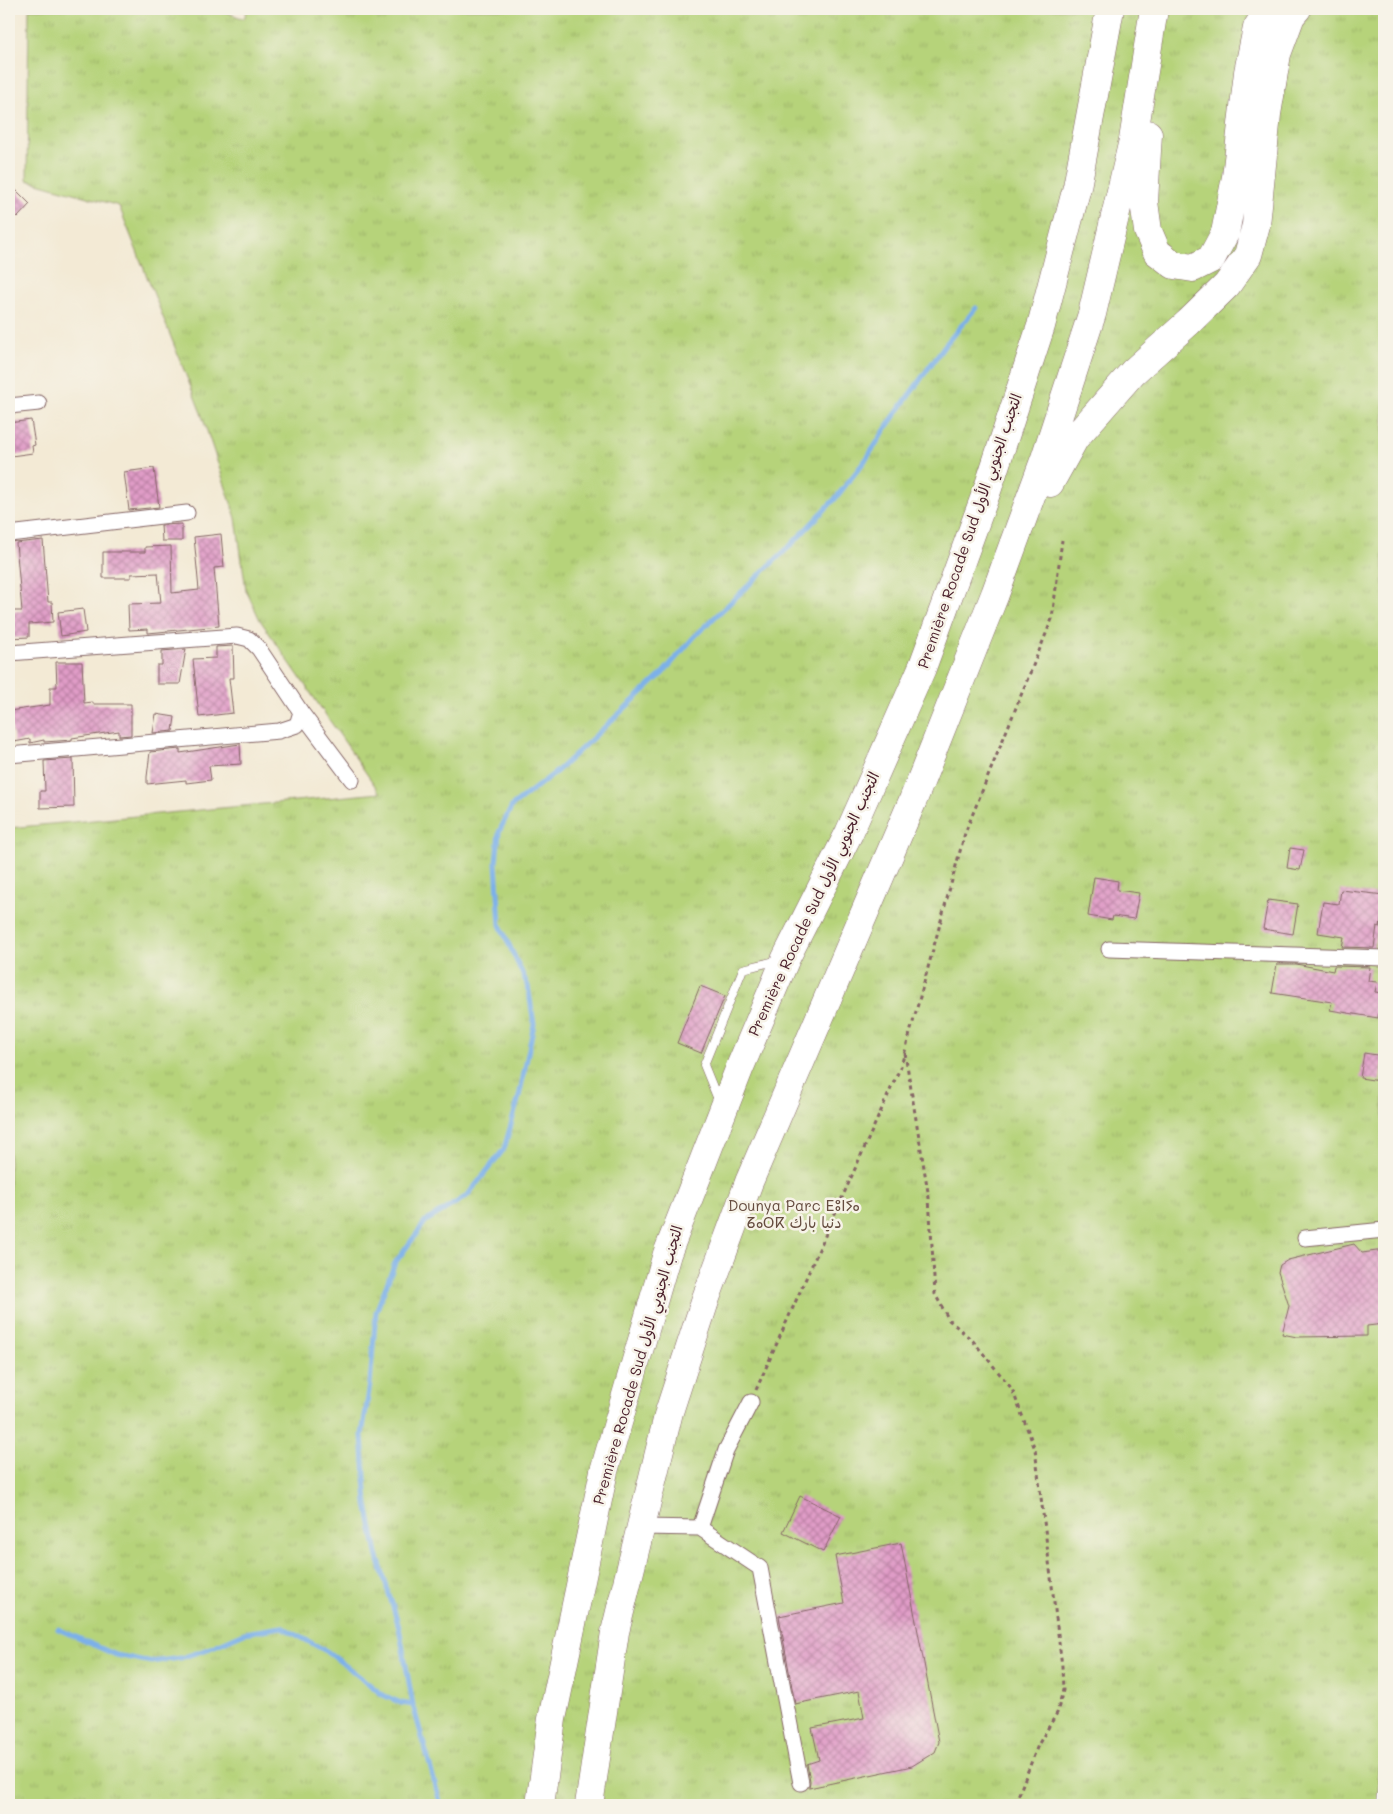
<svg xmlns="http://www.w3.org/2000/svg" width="1393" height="1814" font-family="Mali,'Playpen Sans Arabic','Noto Sans Tifinagh',sans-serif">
	<defs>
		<pattern id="grass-tufts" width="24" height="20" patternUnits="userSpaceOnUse" patternTransform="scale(1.25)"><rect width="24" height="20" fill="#b6d37a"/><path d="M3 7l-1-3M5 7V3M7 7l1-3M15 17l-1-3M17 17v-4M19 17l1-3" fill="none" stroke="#9eb56a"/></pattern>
		<pattern id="building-cross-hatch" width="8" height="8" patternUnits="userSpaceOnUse" patternTransform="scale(1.25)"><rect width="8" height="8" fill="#e09cc7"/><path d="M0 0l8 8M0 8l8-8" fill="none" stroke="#b87fa2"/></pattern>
	</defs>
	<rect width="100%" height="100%" fill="#f7f3e8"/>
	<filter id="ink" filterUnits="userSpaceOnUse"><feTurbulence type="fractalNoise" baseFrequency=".02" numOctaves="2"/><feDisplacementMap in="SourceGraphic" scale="10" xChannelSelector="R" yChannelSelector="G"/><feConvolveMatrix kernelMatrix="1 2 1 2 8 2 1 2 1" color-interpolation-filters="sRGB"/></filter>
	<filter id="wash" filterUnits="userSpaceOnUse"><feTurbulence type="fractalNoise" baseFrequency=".0096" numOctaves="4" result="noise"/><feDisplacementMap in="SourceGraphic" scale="20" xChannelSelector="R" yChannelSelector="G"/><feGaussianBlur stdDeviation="1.12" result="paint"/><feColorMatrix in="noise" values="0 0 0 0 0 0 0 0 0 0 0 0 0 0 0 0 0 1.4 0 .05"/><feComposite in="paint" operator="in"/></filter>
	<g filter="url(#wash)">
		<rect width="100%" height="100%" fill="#f3ead5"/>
		<path fill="url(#grass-tufts)" stroke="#807952" d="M29,9h189l26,10 3,-10h1111l26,6v1790h-1375v-977l371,-35 -120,-173 -14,-30 -10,-72 -35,-105 -82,-207 -92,-26z"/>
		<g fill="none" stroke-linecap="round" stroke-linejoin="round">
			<path stroke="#7cb0e9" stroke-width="5" d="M58,1629l58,26 35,7 30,-4 27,-9 36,-16 38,-6 46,25 55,43 18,8 12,2
				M441,1805l-28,-100 -14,-78 -22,-73 -10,-50 -5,-69 8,-51 6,-72 19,-49 31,-42 41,-25 37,-47 15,-52 15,-73 -6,-38 -28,-61 -4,-62 3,-31 13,-26 44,-34 106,-98 32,-37 96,-91 45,-47 32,-41 23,-36 55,-77 31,-37"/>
		</g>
		<g id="blocks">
			<path fill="url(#building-cross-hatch)" d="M16,190l14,14 -12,13 -9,-8v-11z
				M31,420l4,25 -3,1 1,7 -22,3 -2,-33z
				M154,468l5,39 -30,3 -5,-38z
				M182,524v17h-20l-1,-16z
				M221,534l3,33 -10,1 5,58 -71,7v-4l-19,1 -1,-26 33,-1 -3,-30 -27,1v4h-28v-26h42v-5l26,-1 1,47 27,-3 -5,-53z
				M43,540l5,62h4l1,20 -24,2v13l-20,1v-27h13l-6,-68z
				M83,609l3,23 -25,4 -3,-24z
				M233,646l1,32h-5l4,35 -34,4 -6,-58 23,-1v-11z
				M186,649l-6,35h-23v-19h5v-14z
				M56,662h26l2,41 9,-1v2h38v31l-12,1v-5l-47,7v2l-28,2v-2l-14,3v-4l-16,3 -5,-31 41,-6v-18h7z
				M156,714l19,3 -2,14 -20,2z
				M240,744l1,20 -32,2 2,14 -25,3v-3l-39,4v-7l3,-25 30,-3v4z
				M73,759l1,48 -34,1v-17h5l-1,-30z
				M1290,848l14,2 -4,20 -13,-2z
				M1094,877l24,4 -1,9 22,3 -5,26 -21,-3 -1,4 -24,-4z
				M1341,890l43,5v25l-3,-1 -1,8 -3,-1 -3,22 -32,-1 2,-10 -26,-4 5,-31 16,2z
				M1268,900l30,4 -5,30 -30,-5z
				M1277,964h19l37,7 1,-5 36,1 -2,14 9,1 -2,10 7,1 -4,25 -48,-8 2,-8 -60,-9z
				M700,986l25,10 -24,57 -24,-10z
				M1364,1053l19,3 -3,25 -20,-3z
				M1354,1244l8,9 22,-3v74l-17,2v10l-70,1 -15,-3 7,-28 -11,-34 2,-7 8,-5z
				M800,1496l41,20 -18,36 -40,-20z
				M901,1543l38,199 -4,10 -23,14 -103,22 1,-7 -3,-17 12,-4 -7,-32 52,-10 -5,-27 -64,13 -16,-88 65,-13 -9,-47z"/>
		</g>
	</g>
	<g filter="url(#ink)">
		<use href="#blocks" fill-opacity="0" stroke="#856666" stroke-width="1"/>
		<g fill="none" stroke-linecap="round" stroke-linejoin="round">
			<g stroke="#856666" stroke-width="9">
				<path id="service" d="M719,1102l-15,-37 39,-96 36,-9
					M1380,1805l4,-48"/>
			</g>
			<g stroke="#856666" stroke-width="17">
				<path id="minor" d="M9,406l30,-3
					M9,534l178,-21
					M9,653l228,-17 12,3 10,10 42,63 51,68
					M9,755l270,-24 18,-6 4,-13
					M1109,949l275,9
					M1305,1238l79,-8
					M641,1527l59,1 60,40 41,215
					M700,1528l26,-78 25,-48"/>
			</g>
			<g stroke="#856666" stroke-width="29">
				<path id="motorway" d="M1148,134l-4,68 4,29 9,21 17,13 19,3 18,-9 14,-26 11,-56 12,-105 9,-44 12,-19
					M1050,483l25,-45 58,-66 56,-50 38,-37 21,-30 8,-30 11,-111 10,-60 14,-38 6,-7
					M540,1805l12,-86 52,-248 63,-217 73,-187 46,-109 63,-125 73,-165 66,-180 53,-162 36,-139 33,-178
					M589,1805l26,-173 54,-220 37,-114 43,-116 164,-382 82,-206 50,-136 47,-144 41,-174 21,-131"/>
			</g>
			<path stroke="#856666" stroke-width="3" stroke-dasharray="4 4" stroke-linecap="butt" d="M905,1053l24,145 6,96 14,26 24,21 39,48 23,60 27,217 1,24 -6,23 -19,32 -19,49 -6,11
				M756,1390l145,-324 64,-233 87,-214 10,-79"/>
			<use href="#service" stroke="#fff" stroke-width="8"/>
			<use href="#minor" stroke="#fff" stroke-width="15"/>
			<use href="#motorway" stroke="#fff" stroke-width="28"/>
		</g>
	</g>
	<g text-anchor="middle" stroke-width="5" stroke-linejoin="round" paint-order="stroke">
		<g font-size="15" fill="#4a1f2b" stroke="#f7f3e8">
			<text transform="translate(970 531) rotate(-71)" y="5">Première Rocade Sud التجنب الجنوبي الأول</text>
			<text transform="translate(814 904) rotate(-65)" y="5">Première Rocade Sud التجنب الجنوبي الأول</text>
			<text transform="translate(638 1365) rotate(-74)" y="5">Première Rocade Sud التجنب الجنوبي الأول</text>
		</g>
		<g font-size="15" fill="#654c3f" stroke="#f7f3e8">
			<text x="794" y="1211">Dounya Parc ⴹⵓⵏⵢⴰ<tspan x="794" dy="17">ⵒⴰⵔⴽ دنيا بارك</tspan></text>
		</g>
	</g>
	<rect width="1393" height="1814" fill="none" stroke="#f7f3e8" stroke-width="30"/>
</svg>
